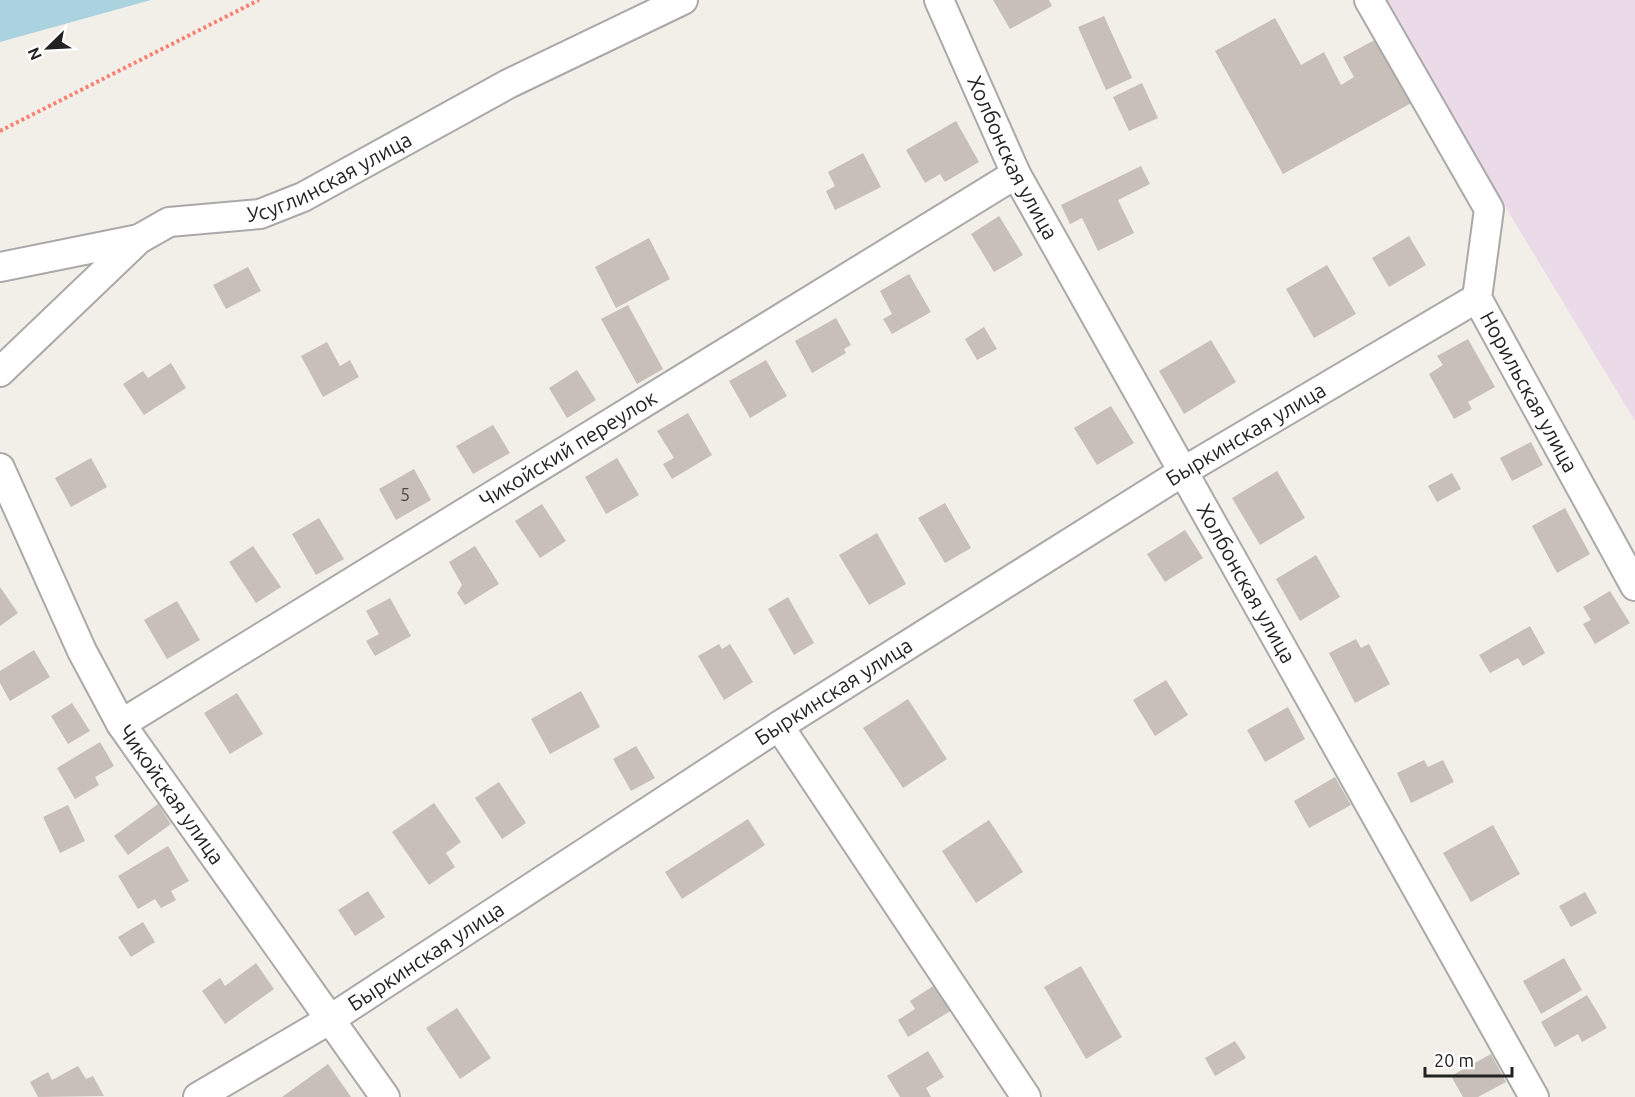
<svg xmlns="http://www.w3.org/2000/svg" width="1635" height="1097" font-family="Ubuntu,sans-serif">
	<rect width="100%" height="100%" fill="#f2efe9"/>
	<path fill="#ebdbe8" d="M1380,0h255v421z"/>
	<path fill="#aad3df" d="M0,0h151l-151,42z"/>
	<path fill="#c7bfb8" d="M993,0h56l3,6 -42,23z
		M1104,16l28,62 -26,12 -28,-63z
		M1275,18l26,47 23,-13 17,33 13,-8 -11,-20 37,-20 35,64 -132,73 -68,-123z
		M1142,83l16,35 -29,13 -16,-34z
		M956,121l23,41 -34,20 -5,-8 -15,9 -19,-33z
		M863,153l18,34 -46,23 -9,-19 9,-5 -7,-14z
		M1141,166l9,18 -32,16 16,33 -36,18 -16,-33 -12,6 -9,-19z
		M999,216l24,39 -29,17 -23,-38z
		M1409,236l17,29 -37,22 -17,-29z
		M649,238l21,41 -54,29 -21,-41z
		M1327,265l29,49 -42,24 -28,-49z
		M248,267l13,24 -35,18 -13,-24z
		M909,274l22,38 -39,22 -9,-15 9,-5 -12,-23z
		M628,305l35,64 -26,15 -36,-65z
		M836,318l15,27 -7,4 2,4 -34,20 -17,-32z
		M984,327l13,22 -20,11 -12,-21z
		M1468,339l27,48 -27,15 4,7 -18,10 -25,-45 14,-9 -6,-9z
		M1211,340l25,42 -52,32 -25,-43z
		M327,342l13,24 10,-6 9,17 -36,20 -22,-41z
		M766,360l21,36 -37,22 -21,-37z
		M171,363l15,25 -42,27 -21,-31 20,-13 5,7z
		M577,370l19,30 -29,18 -18,-30z
		M1111,406l23,37 -37,22 -23,-37z
		M688,413l24,42 -40,24 -9,-15 11,-6 -17,-27z
		M493,425l17,28 -37,21 -17,-28z
		M1531,442l12,23 -31,16 -12,-23z
		M91,458l16,29 -36,20 -16,-29z
		M617,458l22,37 -33,19 -21,-37z
		M414,469l17,31 -35,20 -17,-31z
		M1277,471l28,47 -45,27 -28,-47z
		M1452,473l9,16 -24,13 -9,-16z
		M945,503l26,45 -26,15 -27,-45z
		M542,504l24,37 -26,17 -25,-37z
		M1565,508l25,46 -33,19 -25,-47z
		M319,518l25,41 -28,16 -24,-41z
		M1185,530l18,28 -38,24 -18,-28z
		M877,533l29,51 -37,21 -30,-50z
		M253,546l28,41 -25,16 -27,-41z
		M475,546l24,38 -34,21 -8,-12 5,-8 -13,-23z
		M1316,555l24,42 -40,24 -24,-42z
		M0,587l18,26 -18,13z
		M1610,591l20,32 -35,21 -12,-20 8,-4 -8,-13z
		M788,597l26,46 -20,12 -26,-46z
		M390,598l21,38 -36,20 -9,-15 13,-7 -13,-23z
		M177,601l23,39 -33,19 -23,-39z
		M1530,626l15,27 -22,13 -5,-8 -28,15 -11,-18z
		M1356,639l5,9 8,-4 21,40 -35,19 -26,-50z
		M719,644l3,5 8,-5 23,38 -29,18 -26,-44z
		M34,650l16,27 -40,24 -10,-18v-12z
		M1166,680l22,35 -33,21 -22,-36z
		M581,691l19,36 -50,27 -19,-35z
		M237,693l26,41 -33,20 -26,-41z
		M908,699l39,60 -44,29 -40,-60z
		M72,703l18,28 -22,13 -17,-28z
		M1288,707l17,32 -40,23 -18,-32z
		M100,742l14,24 -19,11 4,8 -24,14 -18,-31z
		M636,746l19,32 -24,13 -18,-32z
		M1424,760l4,7 15,-7 11,22 -43,21 -14,-30z
		M1335,777l16,28 -42,23 -15,-27z
		M499,782l27,41 -24,16 -27,-41z
		M434,803l27,39 -15,11 9,14 -26,18 -37,-53z
		M158,804l13,20 -43,31 -14,-19z
		M68,805l17,36 -25,12 -17,-36z
		M748,819l17,26 -83,54 -17,-27z
		M989,820l34,52 -47,31 -34,-52z
		M1493,825l27,49 -49,28 -28,-49z
		M168,846l21,35 -18,10 5,9 -15,8 -6,-9 -17,10 -20,-33z
		M368,891l17,26 -30,19 -17,-26z
		M1585,892l12,21 -26,14 -12,-21z
		M143,922l12,20 -24,15 -13,-20z
		M1564,958l18,32 -41,24 -18,-33z
		M256,963l18,26 -49,35 -23,-33 18,-13 5,8z
		M1081,966l41,71 -36,22 -42,-72z
		M941,981l16,26 -49,30 -10,-17 17,-11 -5,-8z
		M1587,995l20,33 -25,14 -4,-8 -23,13 -14,-25z
		M457,1008l34,50 -31,21 -34,-51z
		M1235,1041l11,17 -31,18 -10,-18z
		M928,1051l16,26 -18,11 5,9h-31l-13,-21z
		M1491,1054l15,28 -28,15h-15l-12,-21z
		M328,1064l23,33h-69z
		M78,1066l8,13 7,-3 11,20 -66,1 -8,-15 18,-10 4,8z"/>
	<g fill="none" stroke-linecap="round" stroke-linejoin="round">
		<g stroke="#a9a9a9" stroke-width="32">
			<g id="minor">
				<path id="s1" d="M939,0l77,174 518,923"/>
				<path id="s2" d="M1369,0l120,209 -12,89 158,288"/>
				<path d="M0,267l139,-28"/>
				<path id="s3" d="M0,372l139,-133 30,-17 91,-8 43,-17 205,-113 175,-84"/>
				<path id="s4" d="M0,468l82,183 39,73 264,373"/>
				<path id="s5" d="M121,724l895,-550"/>
				<path d="M779,726l247,371"/>
				<path id="s6" d="M198,1097l131,-77 450,-294 405,-255 293,-173"/>
			</g>
		</g>
		<path stroke="#fa8072" stroke-width="4" stroke-dasharray="3 3" stroke-linecap="butt" d="M0,131l259,-131"/>
		<use href="#minor" stroke="#fff" stroke-width="28"/>
	</g>
	<g text-anchor="middle" stroke-width="4.5" stroke-linejoin="round" paint-order="stroke">
		<g font-size="18" fill="#4b4948">
			<text x="405" y="501">5</text>
		</g>
		<g font-size="21" fill="#222" stroke="#fff">
			<text dy="7" stroke="none"><textPath href="#s1" startOffset="174">Холбонская улица</textPath></text>
			<text dy="7" stroke="none"><textPath href="#s3" startOffset="396">Усуглинская улица</textPath></text>
			<text dy="7" stroke="none"><textPath href="#s2" startOffset="438">Норильская улица</textPath></text>
			<text dy="7" stroke="none"><textPath href="#s6" startOffset="1240">Быркинская улица</textPath></text>
			<text dy="7" stroke="none"><textPath href="#s5" startOffset="525">Чикойский переулок</textPath></text>
			<text dy="7" stroke="none"><textPath href="#s1" startOffset="660">Холбонская улица</textPath></text>
			<text dy="7" stroke="none"><textPath href="#s6" startOffset="754">Быркинская улица</textPath></text>
			<text dy="7" stroke="none"><textPath href="#s4" startOffset="370">Чикойская улица</textPath></text>
			<text dy="7" stroke="none"><textPath href="#s6" startOffset="268">Быркинская улица</textPath></text>
		</g>
	</g>
	<g transform="translate(48 48) rotate(246)" stroke="#ffffff" stroke-width="4.5" paint-order="stroke">
	<path d="M0-4.5L10 22L0 15L-10 22Z" fill="#222222"/>
	<text y="-9" font-size="16" font-weight="bold" text-anchor="middle" fill="#222222">N</text>
	</g>
	<path d="M1425 1067v9h87v-9" fill="none" stroke="#222222" stroke-width="3"/>
	<text x="1434" y="1067" font-size="18" fill="#222222" stroke="#ffffff" stroke-width="4.5" paint-order="stroke">20 m</text>
</svg>
